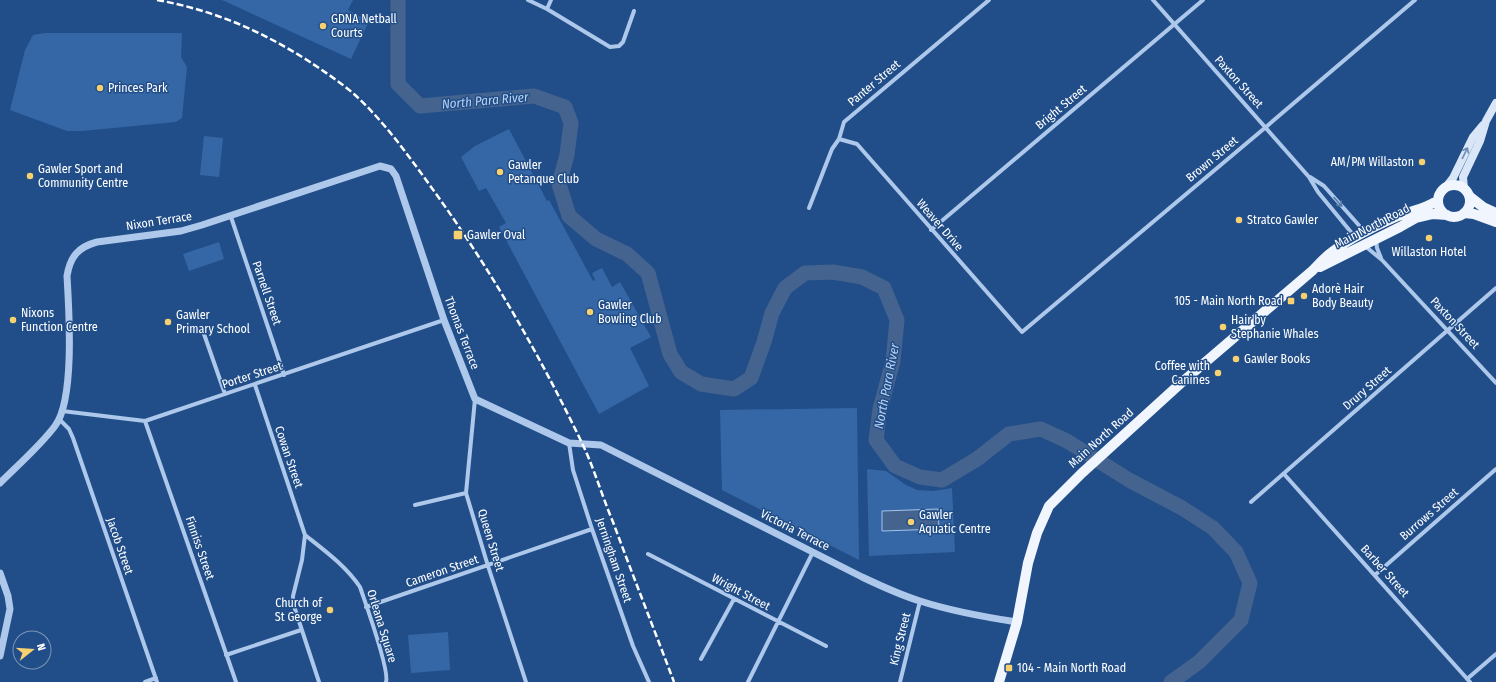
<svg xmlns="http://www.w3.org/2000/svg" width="1496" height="682" font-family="'Fira Sans Condensed',sans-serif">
	<rect width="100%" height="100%" fill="#214e89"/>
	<path fill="#3567a6" d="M222,0h131l-5,10 21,11 -18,38z
		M45,33h137l-1,24 6,10 -5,51 -6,4 -94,9h-15l-57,-21 15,-60 8,-15z
		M509,129l38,72 2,-1 44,81 2,-1 -3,-7 10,-5 10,19 8,-5 31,55 -21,11 19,38 -50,28 -100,-187 7,-4 -20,-35 -7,3 -18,-34 14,-11z
		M204,136l19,2 -4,39 -19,-2z
		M219,242l5,17 -35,12 -6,-17z
		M857,408l2,152 -137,-70 -2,-80z
		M867,469l19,2 20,14 11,5 16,1 19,-3 3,64 -86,4z
		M448,632l2,38 -39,3 -3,-38z"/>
	<path fill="#44648f" stroke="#a1c3ec" d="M938,509l1,20 -57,2v-20z"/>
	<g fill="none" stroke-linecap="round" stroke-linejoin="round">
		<path stroke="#44648f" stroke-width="15" d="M398,0v84l22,22 114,-10 31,11 6,16 -4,32 -8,29 10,32 27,23 31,15 21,19 22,81 11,18 20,12 33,5 17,-11 13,-36 8,-29 13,-25 20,-15 28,-1 29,5 22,11 13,32 -4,41 -13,48 -4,31 19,26 25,11 22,3 35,-21 32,-25 32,-5 26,12 62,39 53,28 31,20 23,24 14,31 -9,37 -42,42 -28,20"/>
		<path stroke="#adc8ea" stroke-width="4" d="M528,0l19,9 63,38 9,-1 4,-4 11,-31
			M1153,0l156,177 9,15 37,45
			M547,9l4,-9
			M839,139l18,5 165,188 238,-200 155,-132
			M1310,177l14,9 40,45
			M809,208l23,-59 7,-10 5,-17 145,-122
			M231,217l53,158
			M931,230l272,-230
			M1376,240l1,8 4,10
			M1365,246l17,14 114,123
			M204,334l21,60
			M255,385l50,150
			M475,399l-9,94 22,73 38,116
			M62,411l83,10 299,-101
			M59,419l10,10 4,9 84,244
			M145,421l91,261
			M569,443l4,27 19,59 41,117 16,36
			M1284,474l186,208
			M1251,502l245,-214
			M415,505l51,-12
			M648,554l178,92
			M1375,575l121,-106
			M366,607l226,-78
			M226,655l75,-25
			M701,659l33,-60
			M1467,679l29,-25
			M145,682l11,-4
			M319,682l-26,-79v-7l9,-36 3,-25c19,15 41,31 55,52 5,15 30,83 26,95
			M748,682l65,-130
			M900,682l20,-81"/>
		<path stroke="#adc8ea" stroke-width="7" d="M0,483c18,-18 40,-37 55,-57 20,-26 14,-116 12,-150 3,-19 11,-29 30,-34l84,-11 21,-6 178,-59 11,3 5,7 48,144 31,79 94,44 32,2 261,132c19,9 38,18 58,24 31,10 64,16 97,21
			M0,573l8,23 2,13 -10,47"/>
		<path stroke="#d8e6f8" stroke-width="8" d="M1446,187l7,-9 20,-41 10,-12
			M1464,189l-1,-12 17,-36 6,-20 10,-18"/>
		<path stroke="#f1f6fe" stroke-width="10" d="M1438 201a16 16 0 1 1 32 0a16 16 0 1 1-32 0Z
			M1469,196l14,11 13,6
			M1464,213l10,1 22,8
			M1320,267l80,-40 16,-9 17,-4 14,1
			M999,682l18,-60 11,-59 9,-30 12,-27 33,-33 99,-90 131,-112c6,-6 13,-14 20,-19 20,-15 43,-26 66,-36 13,-5 28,-7 40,-16"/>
		<path stroke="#fff" stroke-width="2.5" stroke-dasharray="7 3" stroke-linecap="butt" d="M157,0c56,10 105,31 153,62 15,10 30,20 44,32 33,30 59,68 85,104 55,77 102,160 143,245 12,25 20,53 31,79 20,54 41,107 61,160"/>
	</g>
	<defs><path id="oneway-shaft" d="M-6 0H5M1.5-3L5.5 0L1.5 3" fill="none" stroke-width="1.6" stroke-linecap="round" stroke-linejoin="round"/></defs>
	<use stroke="#6a8bb5" href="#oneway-shaft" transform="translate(1465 153) rotate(-64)"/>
	<use stroke="#5279ab" href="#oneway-shaft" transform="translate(1338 202) rotate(48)"/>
	<g fill="#f7d16f" stroke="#214e89" stroke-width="1.5">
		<circle cx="323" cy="26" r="4"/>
		<circle cx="100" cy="88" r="4"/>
		<circle cx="1422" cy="162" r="4"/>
		<circle cx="500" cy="172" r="4"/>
		<circle cx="30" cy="176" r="4"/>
		<circle cx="1239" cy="220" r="4"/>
		<rect x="453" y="230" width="10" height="10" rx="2"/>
		<circle cx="1429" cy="238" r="4"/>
		<circle cx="1304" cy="296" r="4"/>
		<rect x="1287" y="297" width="8" height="8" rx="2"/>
		<circle cx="590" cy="312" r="4"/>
		<circle cx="13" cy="320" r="4"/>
		<circle cx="168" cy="322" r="4"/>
		<circle cx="1223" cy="327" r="4"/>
		<circle cx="1236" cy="359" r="4"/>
		<circle cx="1218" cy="373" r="4"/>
		<circle cx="911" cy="522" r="4"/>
		<circle cx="330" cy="610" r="4"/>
		<rect x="1005" y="664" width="8" height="8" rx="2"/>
	</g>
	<g text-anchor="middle" stroke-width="3" stroke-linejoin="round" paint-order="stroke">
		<g font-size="12" fill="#fff" stroke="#214e89" text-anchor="start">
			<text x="331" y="23">GDNA Netball<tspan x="331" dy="14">Courts</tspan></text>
			<text x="108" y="92">Princes Park</text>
			<text x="1414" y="166" text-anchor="end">AM/PM Willaston</text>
			<text x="508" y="169">Gawler<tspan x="508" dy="14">Petanque Club</tspan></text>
			<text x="38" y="173">Gawler Sport and<tspan x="38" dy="14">Community Centre</tspan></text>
			<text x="1247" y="224">Stratco Gawler</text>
			<text x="467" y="239">Gawler Oval</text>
			<text x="1429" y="256" text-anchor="middle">Willaston Hotel</text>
			<text x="1312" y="293">Adorè Hair<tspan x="1312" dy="14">Body Beauty</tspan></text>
			<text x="1283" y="305" text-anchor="end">105 - Main North Road</text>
			<text x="598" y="309">Gawler<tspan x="598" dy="14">Bowling Club</tspan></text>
			<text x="21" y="317">Nixons<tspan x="21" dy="14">Function Centre</tspan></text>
			<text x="176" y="319">Gawler<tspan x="176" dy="14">Primary School</tspan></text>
			<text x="1231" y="324">Hair by<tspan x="1231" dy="14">Stephanie Whales</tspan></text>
			<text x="1244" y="363">Gawler Books</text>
			<text x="1210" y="370" text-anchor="end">Coffee with<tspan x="1210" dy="14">Canines</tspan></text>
			<text x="919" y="519">Gawler<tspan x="919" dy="14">Aquatic Centre</tspan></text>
			<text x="322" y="607" text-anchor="end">Church of<tspan x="322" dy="14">St George</tspan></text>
			<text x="1017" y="672">104 - Main North Road</text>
		</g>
		<g font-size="12" fill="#fff" stroke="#214e89">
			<text transform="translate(1239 82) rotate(48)" y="4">Paxton Street</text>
			<text transform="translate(874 83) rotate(-40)" y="4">Panter Street</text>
			<text transform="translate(1061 107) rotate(-40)" y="4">Bright Street</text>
			<text transform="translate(1212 159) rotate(-40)" y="4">Brown Street</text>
			<text transform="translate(159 221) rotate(-9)" y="4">Nixon Terrace</text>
			<text transform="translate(940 225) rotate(49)" y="4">Weaver Drive</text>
			<text transform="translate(1372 226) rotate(-27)" y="4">Main North Road</text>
			<text transform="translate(267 293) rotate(71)" y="4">Parnell Street</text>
			<text transform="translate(1455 323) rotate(47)" y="4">Paxton Street</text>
			<text transform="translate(462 333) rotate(69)" y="4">Thomas Terrace</text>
			<text transform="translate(252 375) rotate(-18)" y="4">Porter Street</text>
			<text transform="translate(1367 388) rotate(-41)" y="4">Drury Street</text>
			<text transform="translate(1101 438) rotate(-42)" y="4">Main North Road</text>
			<text transform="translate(289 457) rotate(71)" y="4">Cowan Street</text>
			<text transform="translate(1429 514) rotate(-41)" y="4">Burrows Street</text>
			<text transform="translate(795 530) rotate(27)" y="4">Victoria Terrace</text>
			<text transform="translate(491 540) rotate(73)" y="4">Queen Street</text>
			<text transform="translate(120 546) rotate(71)" y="4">Jacob Street</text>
			<text transform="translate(200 548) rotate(71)" y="4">Finniss Street</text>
			<text transform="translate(614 560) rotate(71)" y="4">Jerningham Street</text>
			<text transform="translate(442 571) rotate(-19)" y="4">Cameron Street</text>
			<text transform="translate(1385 571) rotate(48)" y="4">Barber Street</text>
			<text transform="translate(741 592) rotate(28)" y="4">Wright Street</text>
			<text transform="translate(382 626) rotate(73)" y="4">Orleana Square</text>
			<text transform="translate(900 639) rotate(-76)" y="4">King Street</text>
		</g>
		<g font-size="13" font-style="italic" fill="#b9d2f2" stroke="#214e89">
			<text transform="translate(485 100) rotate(-5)" y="5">North Para River</text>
			<text transform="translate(886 386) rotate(-79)" y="5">North Para River</text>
		</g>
	</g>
	<g transform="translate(32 650) rotate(73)"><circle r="19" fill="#214e89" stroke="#7a95b8"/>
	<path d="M0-3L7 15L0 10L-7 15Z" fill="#f7d16f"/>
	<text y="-6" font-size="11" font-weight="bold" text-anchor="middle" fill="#ffffff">N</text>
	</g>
</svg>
